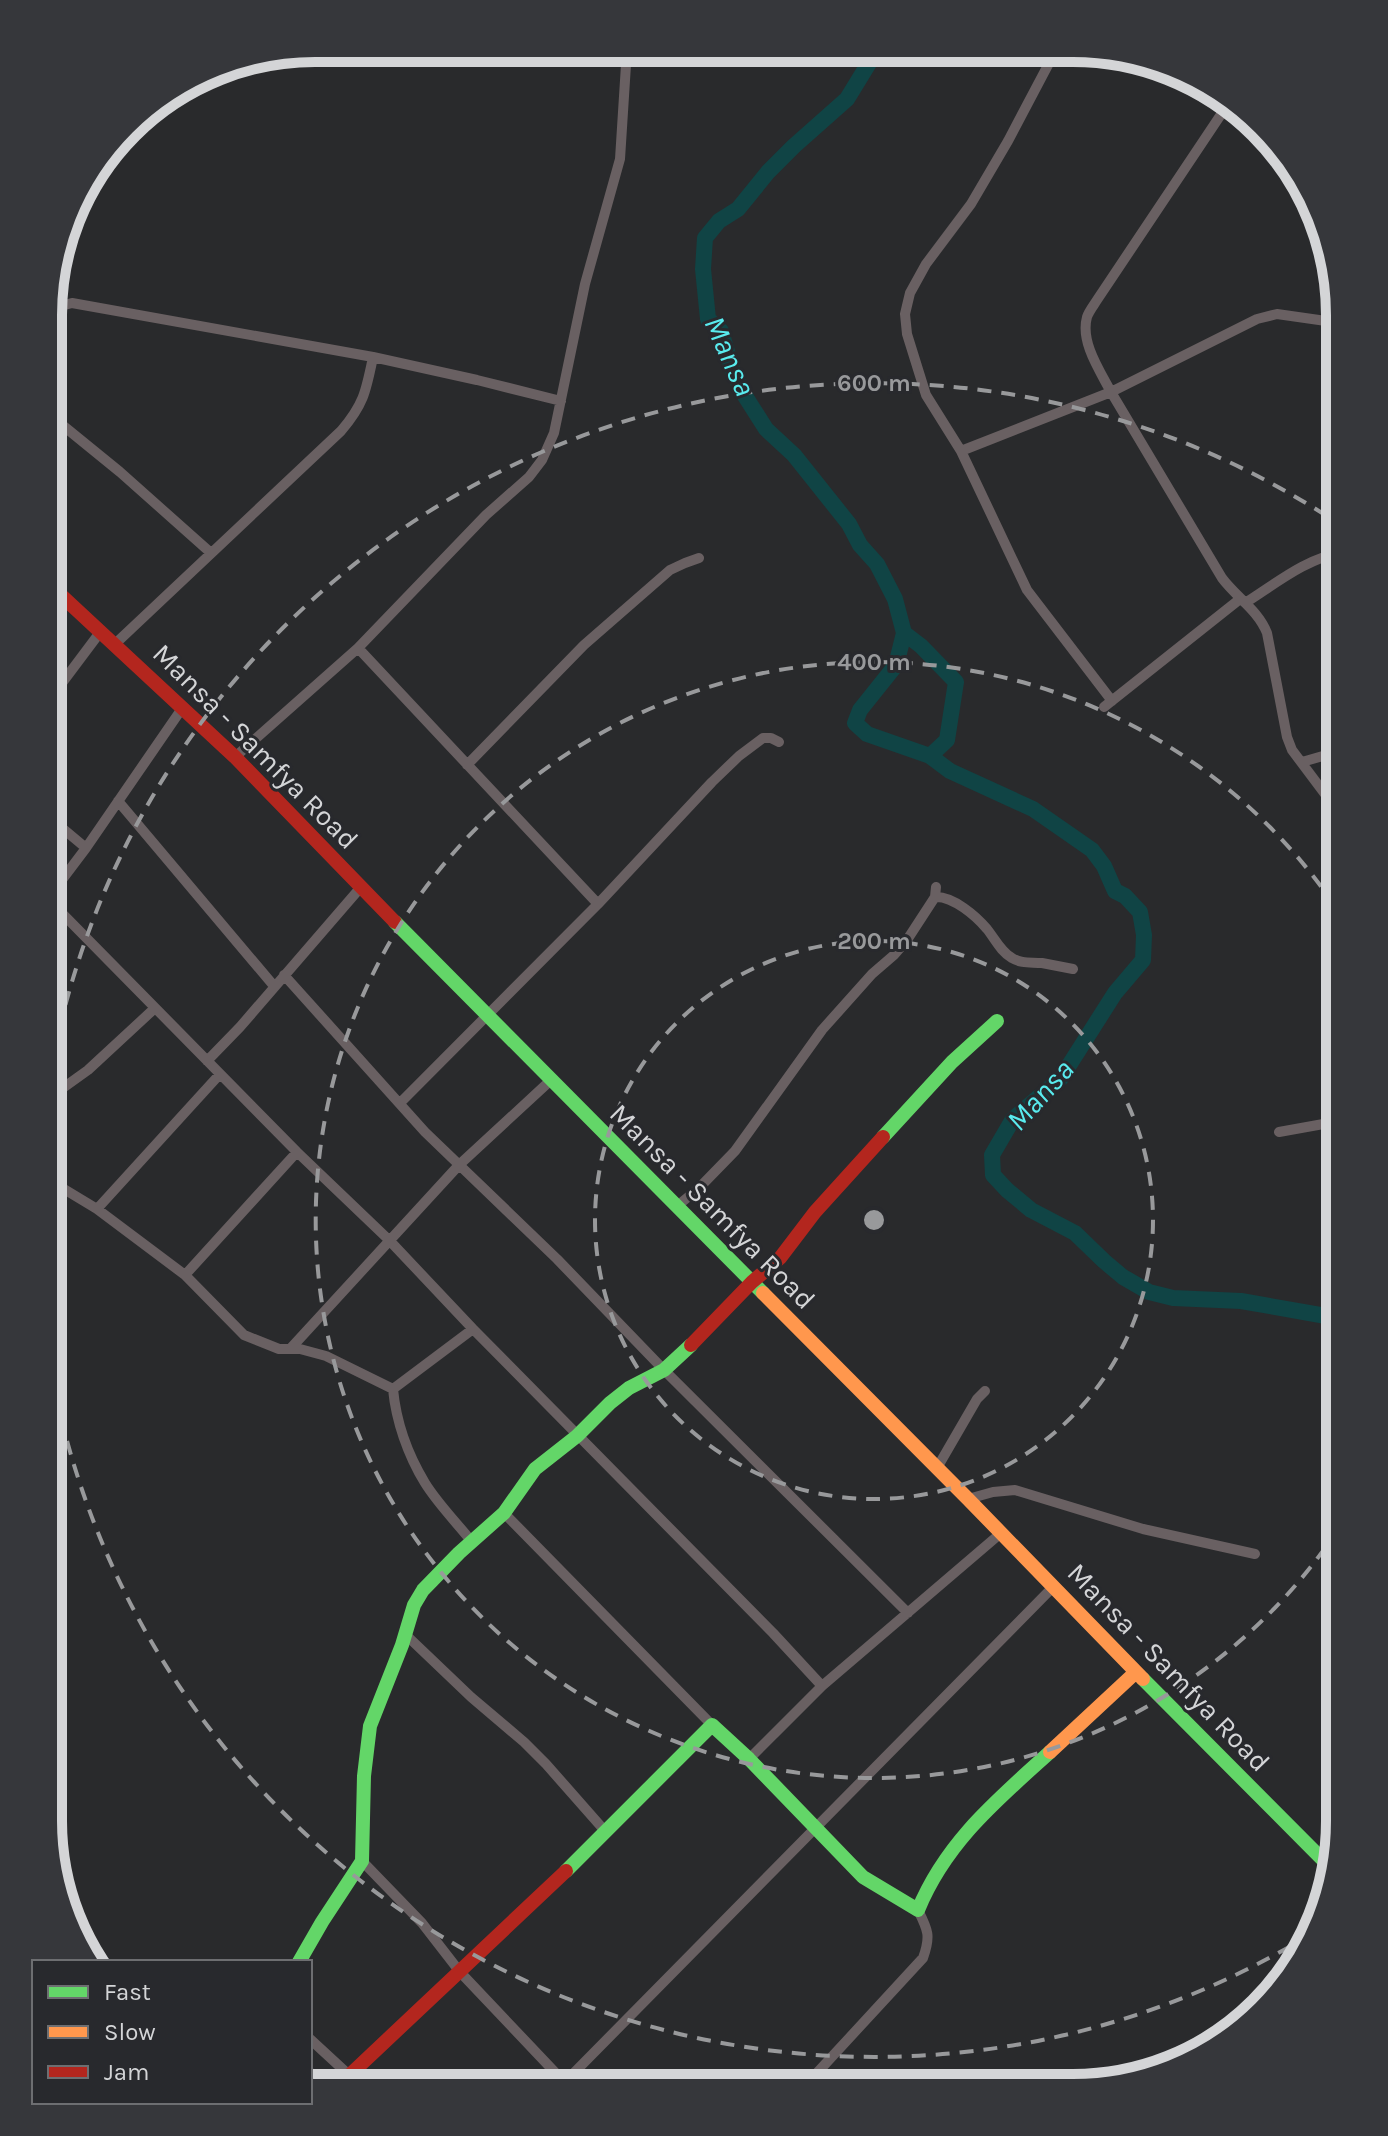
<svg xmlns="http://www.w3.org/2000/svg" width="1388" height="2136" font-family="Karla,sans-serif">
	<rect width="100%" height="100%" fill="#292a2c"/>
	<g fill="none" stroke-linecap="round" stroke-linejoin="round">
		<path stroke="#104445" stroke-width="16" d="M877,50l-30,49 -53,47 -26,26 -30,37 -19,12 -14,17 -2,31 5,50 13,12 12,41 12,24 21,33 28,26 55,69 11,21 17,19 18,35 9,34 -8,32 -36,45 -5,13 12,11 63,22 20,15 83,38 59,41 12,16 11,25 10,5 15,16 4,23 -1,25 -28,33 -54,85 -48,41 -21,36 1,20 14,15 24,20 44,23 29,28 19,16 26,15 24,6 68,3 85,15 14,-4
			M904,633l17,13 35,36 -9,58 -17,16"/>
		<path stroke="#696062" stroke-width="10" d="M1056,50l-48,91 -37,63 -45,60 -16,29 -5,21 2,20 19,61 35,56 66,139 85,111
			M1230,101l-133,199c-3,5 -8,11 -10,17 -7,25 13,54 24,75l111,186c14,19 36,32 45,55l20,104 5,13 48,64
			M74,204l91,-106
			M50,317l11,-11 11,-3 301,54 104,23 84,21
			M50,415l70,57 91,81
			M961,451l150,-59 146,-73 20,-5 63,9
			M1245,603c26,-16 64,-47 95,-49
			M115,644l226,-213c23,-27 25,-40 32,-74
			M358,648l240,256
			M50,699l51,-68
			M1104,707l136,-108
			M235,757l123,-109 128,-133 43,-38 13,-17 12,-27 31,-149 35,-125 7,-110
			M1302,762l38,-11
			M467,765l117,-120 86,-75 15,-7 14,-5
			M118,801l156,185
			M49,817l37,31
			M49,897l37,-49 97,-141
			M935,897c18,-1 41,19 52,32 8,10 14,23 25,29 10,6 18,4 30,5 10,2 21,4 31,6
			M49,900l248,252 92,88 84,89 300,304 49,53
			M284,975l141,157 132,127 107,111 244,243
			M207,1061l33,-34 121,-140
			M49,1098l39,-28 67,-62
			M400,1103l198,-199 114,-122 27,-26 24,-18h8l8,4
			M1279,1132l61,-11
			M49,1180l48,29 88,66 59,60 35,14h21l26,7 67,33
			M676,1207l23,-19 36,-37 87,-121 50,-56 22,-19 13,-15 28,-43 1,-10
			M97,1209l123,-135
			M185,1275l112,-123
			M291,1348l168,-183 92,-85
			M393,1389c3,32 15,66 32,94 13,21 32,40 47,59
			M393,1389l80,-60
			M937,1468l40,-69 8,-8
			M968,1499l25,-7 22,-2 128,39 112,25
			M504,1513l208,212
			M405,1634l66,63 53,45 22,22 59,67
			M749,1759l73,-73 179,-153
			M362,1861l60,62 38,49 107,113
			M310,2039l39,36
			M560,2087l494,-501
			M804,2087l119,-129c8,-22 5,-28 -5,-48"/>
		<path stroke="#63d668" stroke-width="14" d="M395,922l368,371
			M883,1137l69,-75 45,-41
			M1143,1679l190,191
			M566,1871l146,-146 37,34 114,118 55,33c28,-68 79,-110 132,-158
			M299,1962l23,-40 40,-61 2,-85 6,-50 32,-81 12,-40 9,-15 36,-37 45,-40 31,-44 42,-33 33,-33 19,-15 35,-18 27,-25"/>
		<path stroke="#ff974d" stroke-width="14" d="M763,1293l205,206 175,180
			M1050,1752l86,-80"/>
		<path stroke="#b3261e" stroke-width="14" d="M50,585l185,172 160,165
			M691,1345l61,-63 28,-24 35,-46 68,-75
			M338,2086l228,-215"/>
	</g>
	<g fill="none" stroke="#98999b" stroke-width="4" stroke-dasharray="14 10">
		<circle cx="874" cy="1220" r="279"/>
		<path d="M1339 1528A558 558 0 1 1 1339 912"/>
		<path d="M1311 1934A837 837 0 0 1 50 1365M50 1075A837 837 0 0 1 1336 522"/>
	</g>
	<g text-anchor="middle" stroke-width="6" stroke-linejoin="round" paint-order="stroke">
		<g font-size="28" fill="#d4d5d7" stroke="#28292d">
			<text transform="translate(256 746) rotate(45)" y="10">Mansa - Samfya Road</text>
			<text transform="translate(713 1206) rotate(45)" y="10">Mansa - Samfya Road</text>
			<text transform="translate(1169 1667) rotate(46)" y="10">Mansa - Samfya Road</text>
		</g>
		<g font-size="30" font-style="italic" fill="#59ebee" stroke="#28292d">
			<text transform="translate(730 356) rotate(66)" y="10">Mansa</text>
			<text transform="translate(1040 1095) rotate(-48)" y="10">Mansa</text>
		</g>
	</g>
	<path d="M0 0H1388V2136H0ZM315 62H1073A253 253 0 0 1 1326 315V1821A253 253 0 0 1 1073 2074H315A253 253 0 0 1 62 1821V315A253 253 0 0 1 315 62Z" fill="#36373b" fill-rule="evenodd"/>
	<path fill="none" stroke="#d4d5d7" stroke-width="10" d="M315 62H1073A253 253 0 0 1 1326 315V1821A253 253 0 0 1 1073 2074H315A253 253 0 0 1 62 1821V315A253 253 0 0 1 315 62Z"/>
	<circle cx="874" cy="1220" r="12" fill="#98999b" stroke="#28292d" stroke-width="4"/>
	<g font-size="24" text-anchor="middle" font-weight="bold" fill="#98999b" stroke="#28292d" stroke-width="6" stroke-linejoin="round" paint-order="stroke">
		<text x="874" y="391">600 m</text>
		<text x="874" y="670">400 m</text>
		<text x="874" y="949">200 m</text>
	</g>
	<rect x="32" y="1960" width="280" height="144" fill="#28292d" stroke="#6d6e71" stroke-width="2"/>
	<rect x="48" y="1986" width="40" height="12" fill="#63d668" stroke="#6d6e71" stroke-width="2"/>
	<text x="104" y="2000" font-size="24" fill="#d4d5d7">Fast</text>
	<rect x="48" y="2026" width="40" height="12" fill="#ff974d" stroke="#6d6e71" stroke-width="2"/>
	<text x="104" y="2040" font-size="24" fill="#d4d5d7">Slow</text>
	<rect x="48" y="2066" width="40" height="12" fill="#b3261e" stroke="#6d6e71" stroke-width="2"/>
	<text x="104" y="2080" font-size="24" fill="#d4d5d7">Jam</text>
</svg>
